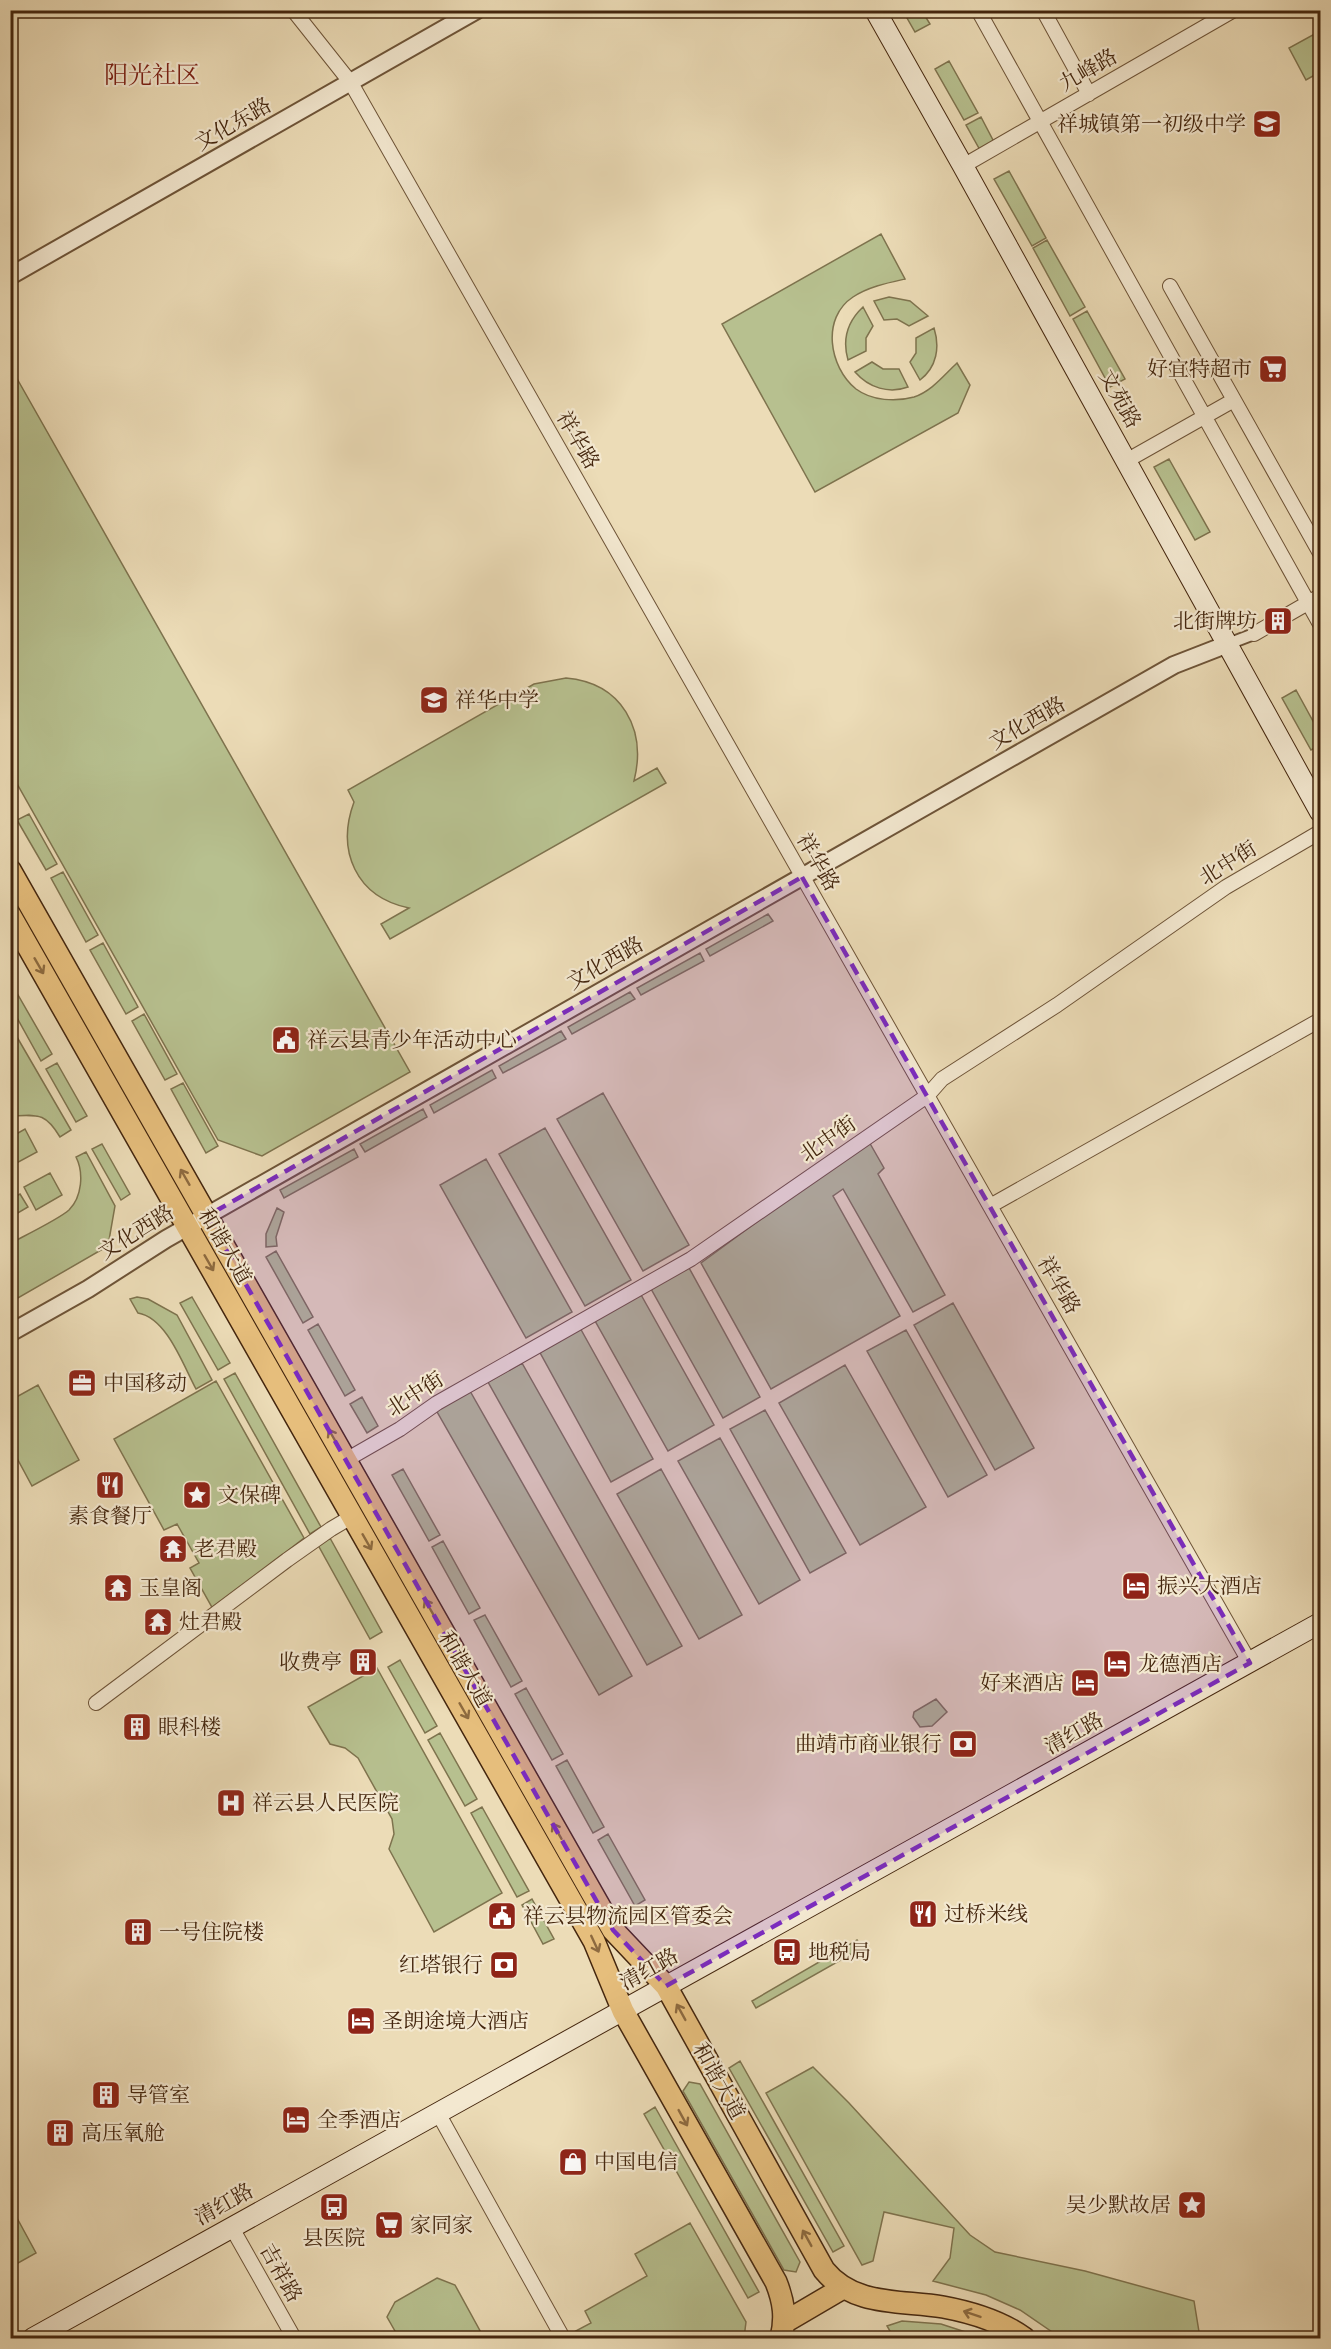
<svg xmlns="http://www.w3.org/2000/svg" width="1331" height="2349" font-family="'Sorts Mill Goudy','Noto Serif SC',serif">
	<rect width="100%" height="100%" fill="#ecdcb7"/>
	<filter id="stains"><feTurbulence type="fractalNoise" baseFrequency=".00333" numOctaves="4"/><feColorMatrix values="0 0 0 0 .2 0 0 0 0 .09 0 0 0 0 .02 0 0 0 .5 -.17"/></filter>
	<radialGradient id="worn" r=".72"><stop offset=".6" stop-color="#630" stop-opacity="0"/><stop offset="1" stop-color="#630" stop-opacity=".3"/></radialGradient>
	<path fill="#b7c08f" stroke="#7e734e" stroke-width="1.5" d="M903,11h19l8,13 -15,8z
		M1320,31v41l-14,8 -17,-32z
		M949,61l29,52 -14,7 -29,-51z
		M981,117l13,25 -14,8 -14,-25z
		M1009,171l37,67 -14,8 -38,-67z
		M881,234l24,45c-18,4 -37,8 -52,18 -32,21 -24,70 3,92 16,12 40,13 58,8 18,-6 30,-22 43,-34l13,22 -12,28 -143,79 -93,-168z
		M1047,240l38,67 -15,9 -37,-68z
		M889,297l21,4 18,15 -19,10 -12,-7 -13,1 -10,-19z
		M863,307l10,19 -7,12v13l-18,9c-6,-21 -1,-38 15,-53z
		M1087,311l38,68 -15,8 -37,-68z
		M934,328c6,19 3,39 -14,52l-10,-18 6,-9v-15z
		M872,362l11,7h16l9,18c-19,7 -39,1 -53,-15z
		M11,368l399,704 -148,84 -44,-16 -207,-367z
		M1169,459l41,73 -15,8 -41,-73z
		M566,678c56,5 81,51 68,103l23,-13 9,15 -276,156 -9,-15 28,-16c-53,-11 -73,-57 -55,-106l-6,-12 186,-106z
		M1296,690l24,44v11l-9,5 -29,-52z
		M29,814l28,50 -11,6 -29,-50z
		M63,872l35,63 -12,7 -35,-64z
		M768,914l5,7 -63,35 -4,-7z
		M103,943l35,64 -12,7 -36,-64z
		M700,953l4,8 -63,34 -4,-7z
		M10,981l42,73 -11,7 -30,-54z
		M630,992l5,7 -63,35 -4,-7z
		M144,1014l33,60 -12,6 -33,-59z
		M10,1025l61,105 -11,7c-15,-25 -22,-22 -49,-21z
		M561,1031l5,8 -63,34 -4,-7z
		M57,1063l30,53 -11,6 -30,-53z
		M492,1070l4,8 -62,35 -4,-8z
		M183,1083l35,63 -12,7 -35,-64z
		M603,1093l86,152 -46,26 -86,-152z
		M423,1109l4,8 -62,35 -5,-8z
		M545,1128l86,152 -46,26 -86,-152z
		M25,1129l12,23 -26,14v-29z
		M868,1140l16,28 -6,6 67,121 -32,17 -70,-123 -10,7 67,120 -129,73 -70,-126z
		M102,1144l28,50 -9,6 -29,-51z
		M354,1149l4,8 -74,41 -4,-8z
		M86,1152l29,54 -7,40 -97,56v-59c13,-7 48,-24 58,-33 13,-13 15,-37 7,-53z
		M486,1159l86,153 -46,26 -86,-153z
		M50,1173l12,22 -26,15 -12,-23z
		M20,1194l8,13 -17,10v-18z
		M277,1208l7,4 -8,25 1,9 -11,1v-13z
		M276,1251l37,66 -10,6 -37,-66z
		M688,1266l72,131 -37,21 -73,-131z
		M640,1293l74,132 -46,26 -74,-132z
		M137,1297l11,2 29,16 35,65 -16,9c-13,-24 -29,-71 -58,-76l-8,-14z
		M192,1297l38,66 -12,7 -38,-67z
		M953,1303l81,145 -39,22 -81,-145z
		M318,1324l37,66 -10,6 -37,-66z
		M579,1326l74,133 -42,23 -73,-133z
		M906,1330l81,145 -39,22 -81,-146z
		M522,1363l160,283 -35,19 -159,-283z
		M845,1365l81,142 -66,38 -81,-142z
		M235,1373l86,154 -11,7 -86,-155z
		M216,1381l88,157 -91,71 -23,-41 9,-5 -22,-39 -13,6 -50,-91z
		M38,1385l41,75 -47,26 -21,-39v-47z
		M470,1391l162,285 -33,19 -163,-285z
		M362,1397l16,29 -11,7 -17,-29z
		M765,1410l81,143 -36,20 -80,-144z
		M720,1438l80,142 -41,24 -81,-143z
		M403,1469l37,66 -11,6 -37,-66z
		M661,1469l81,146 -43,24 -82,-145z
		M330,1538l52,94 -12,7 -52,-94z
		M443,1541l37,67 -11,6 -37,-67z
		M485,1615l37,66 -11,6 -37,-67z
		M400,1660l37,66 -12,7 -37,-66z
		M377,1668l125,225 -68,39 -45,-83 5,-15 -2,-15 -34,-61 -13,-10 -15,-4 -22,-37z
		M526,1688l37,66 -11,6 -37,-66z
		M936,1699l11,13 -15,14 -12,1 -7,-10 1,-5z
		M440,1733l37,66 -12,7 -37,-66z
		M567,1760l37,67 -11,6 -37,-67z
		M482,1807l47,84 -12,6 -46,-84z
		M608,1834l37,66 -10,6 -37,-66z
		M532,1899l22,40 -11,5 -21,-39z
		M857,1940l5,8 -106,60 -4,-7z
		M740,2061l104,185 -11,6 -104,-184z
		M813,2067l36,36 121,132 25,17 90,19 109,30 6,37h-139l-41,-28 -34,-15 -53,-14 17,-23 4,-30 -70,-16 -11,49 -11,4 -96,-172z
		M689,2082l11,2 100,178 -4,10 -12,-2 -101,-179z
		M655,2107l104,185 -11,6 -104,-184z
		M17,2218l19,35 -25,14v-45z
		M690,2223l56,99 -2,16h-172l-2,-4 21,-11 -6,-12 62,-35 -12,-22z
		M437,2278l18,7 29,53h-85l-12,-21 8,-15z
		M902,2321l39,3 43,14h-90l-7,-12z"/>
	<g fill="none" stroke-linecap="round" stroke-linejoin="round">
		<g stroke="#6e5438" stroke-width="14">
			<path id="pedestrian" d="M1228,644l26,-10"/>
		</g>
		<g stroke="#6e5438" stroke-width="16">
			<path id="minor" d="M293,10l58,73 899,1580
				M978,10l342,614
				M1043,10l46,84
				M963,166l271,-156
				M1170,286l150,267
				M1126,461l108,-61
				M1254,634l66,-38
				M990,1206l330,-186
				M346,1460l54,-31 37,-26 254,-144 236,-163 15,-17 115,-74 169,-118 94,-55
				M96,1703l191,-143 44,-31 22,-13
				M438,2113l125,225
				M232,2228l62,110"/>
		</g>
		<g stroke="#6e5438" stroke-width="20">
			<path id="tertiary" d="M10,276l467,-266
				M10,1333l78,-44 78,-50 1008,-574 54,-21"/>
		</g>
		<g stroke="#44260e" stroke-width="22">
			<path id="secondary" d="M875,10l88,156 357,646
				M33,2338l1287,-715"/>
		</g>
		<g stroke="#44260e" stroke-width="24">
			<path id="primary" d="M10,870l603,1060 53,56 158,284c30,37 77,30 119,37 27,5 59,15 81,31
				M10,915l584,1026 29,70 153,271c8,20 10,36 5,56
				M785,2322l58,-34"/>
		</g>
		<use href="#pedestrian" stroke="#f3e8d0" stroke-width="10"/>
		<use href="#minor" stroke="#f3e8d0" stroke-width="14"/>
		<use href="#tertiary" stroke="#f3e8d0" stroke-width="16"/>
		<use href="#secondary" stroke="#f3e8d0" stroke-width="20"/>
		<use href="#primary" stroke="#e6be7c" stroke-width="21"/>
	</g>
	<defs><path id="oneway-shaft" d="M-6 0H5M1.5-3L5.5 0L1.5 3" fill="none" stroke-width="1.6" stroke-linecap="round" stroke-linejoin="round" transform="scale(1.5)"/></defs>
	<g stroke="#8d6a3f">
		<use href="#oneway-shaft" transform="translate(39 966) rotate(60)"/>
		<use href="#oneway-shaft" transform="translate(185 1177) rotate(-120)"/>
		<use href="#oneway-shaft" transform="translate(209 1263) rotate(60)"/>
		<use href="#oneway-shaft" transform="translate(333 1437) rotate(-120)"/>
		<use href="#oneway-shaft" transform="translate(367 1542) rotate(60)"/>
		<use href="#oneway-shaft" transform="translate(429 1607) rotate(-120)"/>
		<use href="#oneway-shaft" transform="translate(464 1711) rotate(60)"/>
		<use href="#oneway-shaft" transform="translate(557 1831) rotate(-120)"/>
		<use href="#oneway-shaft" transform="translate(595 1944) rotate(65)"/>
		<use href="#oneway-shaft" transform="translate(681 2012) rotate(-119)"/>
		<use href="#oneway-shaft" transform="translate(683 2118) rotate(61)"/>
		<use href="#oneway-shaft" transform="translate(807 2238) rotate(-119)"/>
		<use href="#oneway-shaft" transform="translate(972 2314) rotate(-161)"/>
	</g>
	<path fill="#7b2cbf" fill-opacity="0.2" stroke="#7b2cbf" stroke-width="4.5" stroke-dasharray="12 8" stroke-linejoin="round" d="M802,877l448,786 -584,323 -53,-56 -406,-714z"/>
	<defs>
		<g id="school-square" transform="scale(1.5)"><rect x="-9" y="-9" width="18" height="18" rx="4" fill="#8f2418" stroke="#f3e8d0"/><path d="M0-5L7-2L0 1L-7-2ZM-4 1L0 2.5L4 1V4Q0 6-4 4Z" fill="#fff"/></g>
		<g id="supermarket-square" transform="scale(1.5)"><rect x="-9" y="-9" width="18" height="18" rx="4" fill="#8f2418" stroke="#f3e8d0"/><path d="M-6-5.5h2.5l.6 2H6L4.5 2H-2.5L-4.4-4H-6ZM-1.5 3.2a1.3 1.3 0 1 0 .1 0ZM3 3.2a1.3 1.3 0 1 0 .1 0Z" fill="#fff"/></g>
		<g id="building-square" transform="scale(1.5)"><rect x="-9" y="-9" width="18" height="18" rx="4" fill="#8f2418" stroke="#f3e8d0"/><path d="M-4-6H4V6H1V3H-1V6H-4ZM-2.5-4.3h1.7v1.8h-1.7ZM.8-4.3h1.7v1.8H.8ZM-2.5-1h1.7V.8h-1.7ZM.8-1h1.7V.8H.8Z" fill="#fff"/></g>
		<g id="civic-square" transform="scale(1.5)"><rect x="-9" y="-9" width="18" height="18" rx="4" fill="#8f2418" stroke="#f3e8d0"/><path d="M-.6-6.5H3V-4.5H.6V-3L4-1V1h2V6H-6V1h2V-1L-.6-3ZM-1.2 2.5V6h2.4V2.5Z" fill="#fff"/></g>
		<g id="office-square" transform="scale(1.5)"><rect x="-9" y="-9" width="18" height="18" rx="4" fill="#8f2418" stroke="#f3e8d0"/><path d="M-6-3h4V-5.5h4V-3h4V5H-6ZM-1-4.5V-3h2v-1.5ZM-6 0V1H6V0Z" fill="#fff"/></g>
		<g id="restaurant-square" transform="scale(1.5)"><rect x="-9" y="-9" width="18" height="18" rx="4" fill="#8f2418" stroke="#f3e8d0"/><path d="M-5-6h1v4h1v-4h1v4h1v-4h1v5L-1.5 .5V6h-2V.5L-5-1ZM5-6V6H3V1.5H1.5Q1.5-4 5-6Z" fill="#fff"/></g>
		<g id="sight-square" transform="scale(1.5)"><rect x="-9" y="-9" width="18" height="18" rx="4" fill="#8f2418" stroke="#f3e8d0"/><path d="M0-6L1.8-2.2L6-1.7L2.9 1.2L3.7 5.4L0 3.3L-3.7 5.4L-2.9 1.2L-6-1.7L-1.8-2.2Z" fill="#fff"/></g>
		<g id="temple-square" transform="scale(1.5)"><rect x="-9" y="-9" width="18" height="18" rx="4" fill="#8f2418" stroke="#f3e8d0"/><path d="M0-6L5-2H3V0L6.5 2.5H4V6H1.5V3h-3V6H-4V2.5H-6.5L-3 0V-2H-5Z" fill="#fff"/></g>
		<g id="hotel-square" transform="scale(1.5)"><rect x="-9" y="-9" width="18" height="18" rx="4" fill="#8f2418" stroke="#f3e8d0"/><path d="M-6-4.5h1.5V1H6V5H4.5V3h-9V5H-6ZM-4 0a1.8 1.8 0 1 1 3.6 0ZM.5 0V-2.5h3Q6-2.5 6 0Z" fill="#fff"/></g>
		<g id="bank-square" transform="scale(1.5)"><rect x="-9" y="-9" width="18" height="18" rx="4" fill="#8f2418" stroke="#f3e8d0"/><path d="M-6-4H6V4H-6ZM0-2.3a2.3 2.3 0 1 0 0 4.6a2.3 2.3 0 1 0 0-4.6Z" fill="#fff"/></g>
		<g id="hospital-square" transform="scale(1.5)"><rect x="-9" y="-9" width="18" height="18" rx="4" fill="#8f2418" stroke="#f3e8d0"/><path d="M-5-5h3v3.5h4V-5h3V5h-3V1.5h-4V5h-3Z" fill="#fff"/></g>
		<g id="bus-square" transform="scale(1.5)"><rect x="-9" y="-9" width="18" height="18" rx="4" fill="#8f2418" stroke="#f3e8d0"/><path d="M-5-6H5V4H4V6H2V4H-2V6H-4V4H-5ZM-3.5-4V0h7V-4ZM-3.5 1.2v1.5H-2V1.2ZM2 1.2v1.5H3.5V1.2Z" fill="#fff"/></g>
		<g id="shop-square" transform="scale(1.5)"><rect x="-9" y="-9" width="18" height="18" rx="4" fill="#8f2418" stroke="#f3e8d0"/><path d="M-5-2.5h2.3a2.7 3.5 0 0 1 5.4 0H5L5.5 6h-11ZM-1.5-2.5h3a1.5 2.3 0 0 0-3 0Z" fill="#fff"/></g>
	</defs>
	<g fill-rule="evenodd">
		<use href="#school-square" x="1267" y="124"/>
		<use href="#supermarket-square" x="1273" y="369"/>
		<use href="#building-square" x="1278" y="621"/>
		<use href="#school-square" x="434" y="700"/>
		<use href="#civic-square" x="286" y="1040"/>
		<use href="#office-square" x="82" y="1383"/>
		<use href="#restaurant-square" x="110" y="1485"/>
		<use href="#sight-square" x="197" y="1495"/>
		<use href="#temple-square" x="173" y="1549"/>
		<use href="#hotel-square" x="1136" y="1586"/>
		<use href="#temple-square" x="118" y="1588"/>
		<use href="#temple-square" x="158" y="1622"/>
		<use href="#building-square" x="363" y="1662"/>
		<use href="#hotel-square" x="1117" y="1664"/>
		<use href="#hotel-square" x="1085" y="1683"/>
		<use href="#building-square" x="137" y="1727"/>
		<use href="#bank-square" x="963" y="1744"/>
		<use href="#hospital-square" x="231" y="1803"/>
		<use href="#restaurant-square" x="923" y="1914"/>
		<use href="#civic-square" x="502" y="1916"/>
		<use href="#building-square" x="138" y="1932"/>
		<use href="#bus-square" x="787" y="1952"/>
		<use href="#bank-square" x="504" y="1965"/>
		<use href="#hotel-square" x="361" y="2021"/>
		<use href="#building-square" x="106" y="2095"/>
		<use href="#hotel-square" x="296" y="2120"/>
		<use href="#building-square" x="60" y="2133"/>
		<use href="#shop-square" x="573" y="2162"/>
		<use href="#sight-square" x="1192" y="2205"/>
		<use href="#bus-square" x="334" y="2207"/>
		<use href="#supermarket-square" x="389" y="2225"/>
	</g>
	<g text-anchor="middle" stroke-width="4.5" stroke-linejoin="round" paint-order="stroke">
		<g font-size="21" fill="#44260e" stroke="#f3e8d0">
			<text transform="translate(1088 70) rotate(-30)" y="7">九峰路</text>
			<text transform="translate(233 124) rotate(-30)" y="7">文化东路</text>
			<text transform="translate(1120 399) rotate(61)" y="7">文苑路</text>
			<text transform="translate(578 440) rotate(60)" y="7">祥华路</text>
			<text transform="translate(1027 723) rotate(-30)" y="7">文化西路</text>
			<text transform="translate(818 862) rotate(60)" y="7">祥华路</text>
			<text transform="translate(1228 863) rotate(-32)" y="7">北中街</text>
			<text transform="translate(605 963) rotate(-30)" y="7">文化西路</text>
			<text transform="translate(828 1139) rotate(-35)" y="7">北中街</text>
			<text transform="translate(136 1232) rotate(-32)" y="7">文化西路</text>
			<text transform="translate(225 1246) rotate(60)" y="7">和谐大道</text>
			<text transform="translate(1059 1285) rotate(60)" y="7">祥华路</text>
			<text transform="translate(415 1394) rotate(-33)" y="7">北中街</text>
			<text transform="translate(465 1669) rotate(60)" y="7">和谐大道</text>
			<text transform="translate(1074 1733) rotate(-29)" y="7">清红路</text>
			<text transform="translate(649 1969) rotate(-29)" y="7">清红路</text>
			<text transform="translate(719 2081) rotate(61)" y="7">和谐大道</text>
			<text transform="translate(224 2204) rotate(-29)" y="7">清红路</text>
			<text transform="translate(281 2273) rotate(61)" y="7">吉祥路</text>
		</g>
		<g font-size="21" fill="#44260e" stroke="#f3e8d0" text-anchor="start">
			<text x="1246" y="131" text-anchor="end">祥城镇第一初级中学</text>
			<text x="1252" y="376" text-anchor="end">好宜特超市</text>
			<text x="1257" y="628" text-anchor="end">北街牌坊</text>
			<text x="455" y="707">祥华中学</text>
			<text x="307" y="1047">祥云县青少年活动中心</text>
			<text x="103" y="1390">中国移动</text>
			<text x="218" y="1502">文保碑</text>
			<text x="110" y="1523" text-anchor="middle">素食餐厅</text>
			<text x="194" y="1556">老君殿</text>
			<text x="1157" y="1593">振兴大酒店</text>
			<text x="139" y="1595">玉皇阁</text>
			<text x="179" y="1629">灶君殿</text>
			<text x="342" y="1669" text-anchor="end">收费亭</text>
			<text x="1138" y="1671">龙德酒店</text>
			<text x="1064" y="1690" text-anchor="end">好来酒店</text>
			<text x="158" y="1734">眼科楼</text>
			<text x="942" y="1751" text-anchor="end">曲靖市商业银行</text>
			<text x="252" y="1810">祥云县人民医院</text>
			<text x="944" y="1921">过桥米线</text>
			<text x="523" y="1923">祥云县物流园区管委会</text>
			<text x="159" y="1939">一号住院楼</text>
			<text x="808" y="1959">地税局</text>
			<text x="483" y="1972" text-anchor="end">红塔银行</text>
			<text x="382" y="2028">圣朗途境大酒店</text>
			<text x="127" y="2102">导管室</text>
			<text x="317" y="2127">全季酒店</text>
			<text x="81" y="2140">高压氧舱</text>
			<text x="594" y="2169">中国电信</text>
			<text x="1171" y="2212" text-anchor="end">吴少默故居</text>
			<text x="410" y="2232">家同家</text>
			<text x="334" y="2245" text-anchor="middle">县医院</text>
		</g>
		<g font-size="24" fill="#7a1f14" stroke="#f3e8d0">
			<text x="152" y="83">阳光社区</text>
		</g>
	</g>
	<rect width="1331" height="2349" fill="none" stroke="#ecdcb7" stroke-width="36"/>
	<rect x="12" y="12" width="1307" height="2325" fill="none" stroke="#44260e" stroke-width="3"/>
	<rect x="18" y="18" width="1295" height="2313" fill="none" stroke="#44260e" stroke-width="1.5"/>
	<rect width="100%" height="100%" filter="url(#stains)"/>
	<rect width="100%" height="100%" fill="url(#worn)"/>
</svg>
